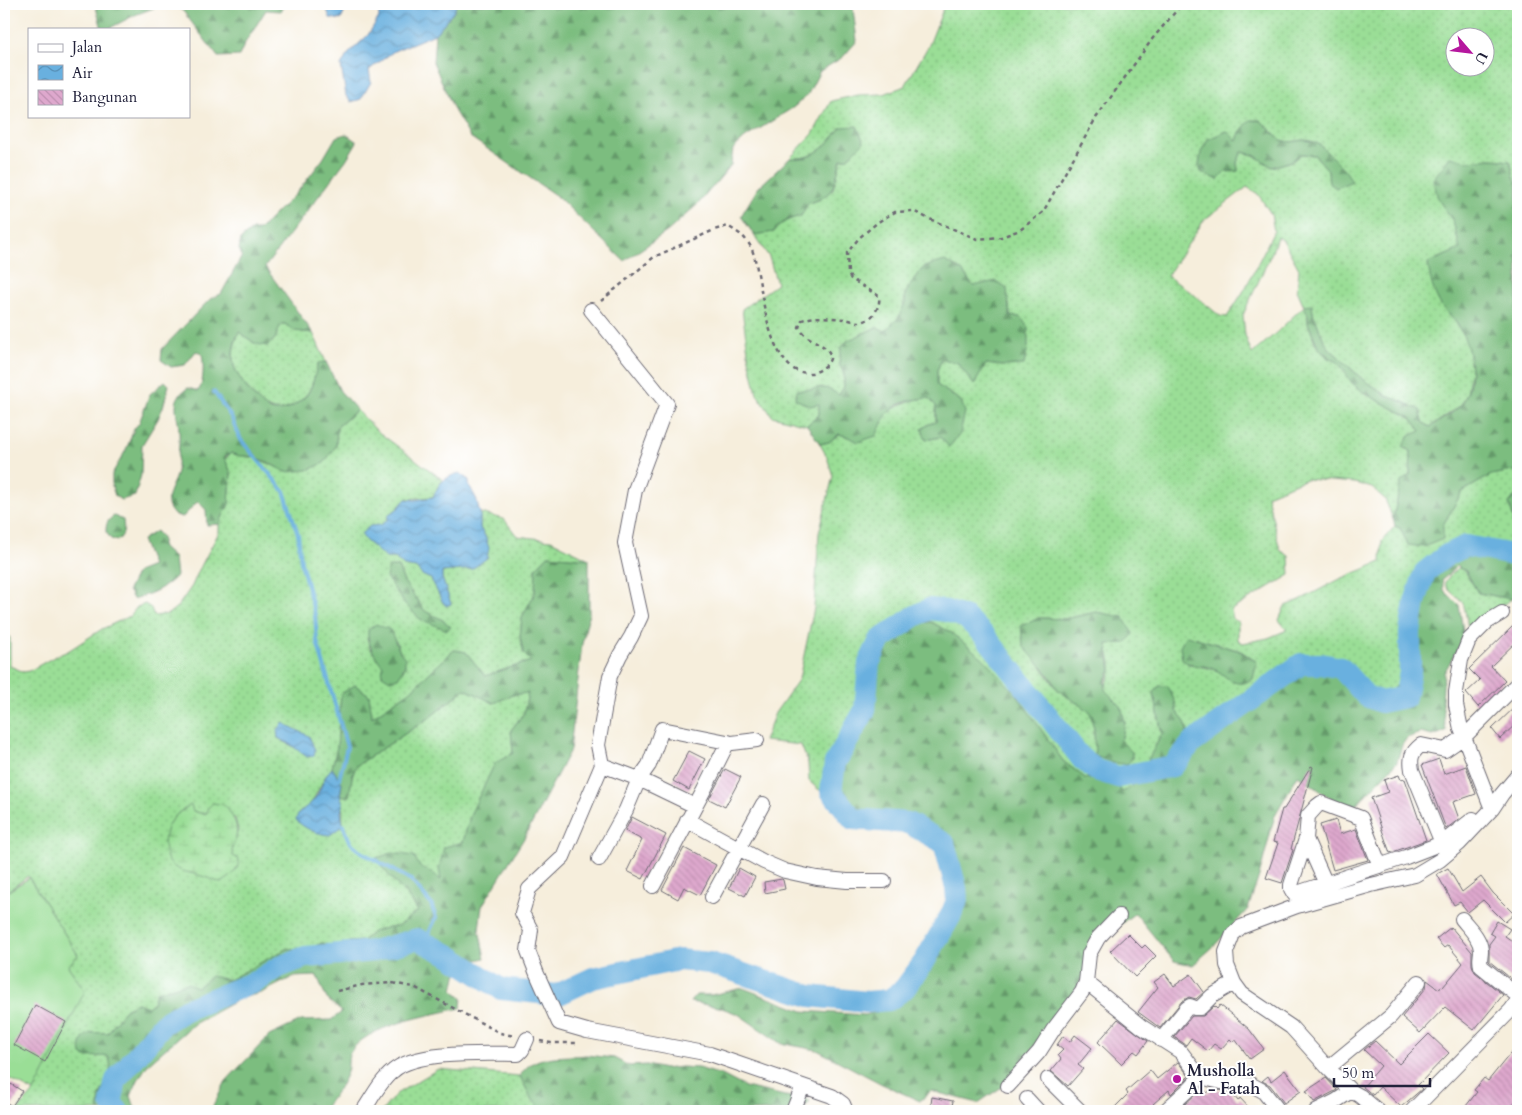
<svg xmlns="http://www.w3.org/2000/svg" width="1522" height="1115" font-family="Cardo,serif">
	<defs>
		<pattern id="grass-dots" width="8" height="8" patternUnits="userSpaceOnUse" patternTransform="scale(1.25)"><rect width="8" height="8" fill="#9ade96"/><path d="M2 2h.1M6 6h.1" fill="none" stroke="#84be82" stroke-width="1.8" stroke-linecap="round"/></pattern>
		<pattern id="forest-firs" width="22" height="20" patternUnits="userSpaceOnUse" patternTransform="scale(1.25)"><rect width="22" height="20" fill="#7bbd7f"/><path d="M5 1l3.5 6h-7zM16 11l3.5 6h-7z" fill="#649969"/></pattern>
		<pattern id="wetland-marsh" width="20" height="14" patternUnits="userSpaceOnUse" patternTransform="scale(1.25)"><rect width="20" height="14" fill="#9ade96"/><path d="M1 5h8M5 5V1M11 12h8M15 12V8" fill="none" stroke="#84be82"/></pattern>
		<pattern id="water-waves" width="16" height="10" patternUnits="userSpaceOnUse" patternTransform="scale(1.25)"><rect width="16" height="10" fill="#69b0df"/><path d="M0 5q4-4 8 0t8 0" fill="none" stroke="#568fb6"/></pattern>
		<pattern id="building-back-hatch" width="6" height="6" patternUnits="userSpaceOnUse" patternTransform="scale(1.25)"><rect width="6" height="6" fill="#dea8cd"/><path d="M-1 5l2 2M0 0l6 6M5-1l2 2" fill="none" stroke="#be90b1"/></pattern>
	</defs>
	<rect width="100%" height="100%" fill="#fff"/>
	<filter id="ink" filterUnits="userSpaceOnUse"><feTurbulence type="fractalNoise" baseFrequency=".02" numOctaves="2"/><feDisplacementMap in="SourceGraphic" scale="10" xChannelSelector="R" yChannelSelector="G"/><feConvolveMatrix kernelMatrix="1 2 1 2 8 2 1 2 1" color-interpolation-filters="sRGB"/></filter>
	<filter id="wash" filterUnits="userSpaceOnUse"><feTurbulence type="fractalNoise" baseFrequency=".0096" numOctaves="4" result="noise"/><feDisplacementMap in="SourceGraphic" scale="20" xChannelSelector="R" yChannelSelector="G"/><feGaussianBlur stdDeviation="1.12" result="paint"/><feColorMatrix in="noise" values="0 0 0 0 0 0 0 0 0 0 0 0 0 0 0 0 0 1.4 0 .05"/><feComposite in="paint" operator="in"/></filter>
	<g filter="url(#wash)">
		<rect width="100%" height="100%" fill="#f6eedc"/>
		<path fill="url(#grass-dots)" stroke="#5e8068" fill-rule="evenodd" d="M943,4h575v179l-3,-3 -5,-19 -18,-2 -24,2 -18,-3 -12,41 15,22 8,28 -33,14 14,44 13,14 12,21 4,27 -4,25 -7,12 -30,21 -7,-5 -3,-12 -17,-8 -16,-6 -14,-10 -13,-9 -31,-29 -6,-10 -10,-25 -1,-7 -4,9v8l8,22 12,13 10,4 28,32 45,24 10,13 -18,17 8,3 -1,24 -9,7 -8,37 -8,-20 -13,-11 -17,-5 -49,-4 -39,16 13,55 9,6 1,19 -59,35 2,9 5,3v18l5,3 25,-5 19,-8 -8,-10 6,-14 15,-6 40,-21 41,-17 1,-21 13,-15 5,2 8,17 35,-20 19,-33 29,-17 27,-5v23l-9,10 9,31v29l-25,-8 -27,-5 -56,44 -8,40v24l-3,25 -11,11 -14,-3 -31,-30 -84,26 -23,16 -25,14 -22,20 -4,-15 -9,-11 -1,-9 -21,-9 8,41 -6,10 -4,23 -23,22 -7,4 -4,-8 -33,-7 -22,-17 -46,-66 -67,-63 -19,-10 -17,1 -15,8 -13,16 -7,17 -2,25 -10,34 -19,33 -9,20 1,16 -21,-2 -10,-9 -1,-18 -7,-18 -37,-4 11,-28 24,-34 15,-71 5,-75 14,-57 -6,-19 -7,-13 9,-2 10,-8 11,3 7,4c24,-22 37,-41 72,-43l7,8v16l-7,2 -7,5 4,11 14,-3 9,9 12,-45 -24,-16v-15l5,-11 16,4 16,21 12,-20 17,2 7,-50 -1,-13 -36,-17 -12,-16 -37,-3 -10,12 -9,15v8l-6,15 -14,14 -8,-4 -30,14 -6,7 -2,16 5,9v14l-6,9 -16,-9 -14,4 12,13 -1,11 -12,10 -35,-9 -15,-22 -8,-35 -7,-50 35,-25 -8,-27 -15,-22 19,-3c8,-10 16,-13 28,-16l7,-13 11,-3 14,-11 8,-30v-32c-12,17 -28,34 -51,31l23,-24 18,-33 27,-6 26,-1 21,-8 24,-41 13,-33zM1454,38h30v30h-30zM1260,120l21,20 9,2 14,-2 11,2 30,28 -16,13 -1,-13 -13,-15 -14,-1 -9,7 -20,6 -18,-12 -12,-3 -5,10 1,9 -13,1 -26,-7c5,-25 7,-25 28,-34l10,10zM1247,187l11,7 13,20 3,17 -29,58 -18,28 -7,-1 -28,-23 -25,-17 37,-56zM1277,237l6,3 16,29 -2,21 7,16 -27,26 -25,22 -7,-19 -2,-20 29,-63zM1096,612c4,12 17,47 15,59 -1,7 -5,12 -6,19l16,16 4,17 -4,18 -26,15 -1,-27 -4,-17 -32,-22 -20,-28 1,-44 26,1zM1186,635l55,16 16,11 -24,20c-16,-15 -24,-14 -45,-17z
			M280,324h5l10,7 18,2 13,29 -8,1c-3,11 -5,25 -13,33 -7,8 -22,18 -34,13 -13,-4 -33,-30 -37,-43 -3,-12 1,-23 5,-34l17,12 19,-5z
			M357,410l20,21 66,49 -4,5 -6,12 -27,2 -10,11 -7,4 -2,6 -6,5 -11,1 8,24 8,8h9l9,8 12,2 6,7 9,4 11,22 4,5 5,-2 -9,-26v-6l30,-3 13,-33 -5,-8v-15l24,6 13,17 34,4 38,19 -41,-4 -12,13 -1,25 -13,24 -2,20 4,17 7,7 -46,15 -19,-24 -12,-2 -45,42 -37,25 -3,-22 -14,-10 -14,9 -4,53 -5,21 -7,9 -13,25 -14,12 45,11c-1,-10 1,-20 -3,-30l9,1 3,-19 4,-11 73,-48 36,-29 29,14 18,-8 16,-3 -4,21 -13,17 2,23 -42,60 -8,29 -22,39 -8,-8 -13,-6 -24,16 11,12 11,16 -20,15 -9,1 -16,5 -11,9 -13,1 -11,7 -16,-6 -12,5 -24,1 -57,31 -18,-3 -15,11 -40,4 -3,11 -5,4 -11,-4 -12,6 -17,24h-18l18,23 3,6 -1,12 -10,22 -1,15h-82l17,-19 41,-114 -7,-12 10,-11 -50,-79 -24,18v-265l6,9v28l14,6 5,-1 25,-14 14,-6 34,-22 28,-13 7,-9 8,-3 6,4 3,8 14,-2 10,-8 14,-20 7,-16 20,-38v-8l10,-21 2,-30 -6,-14 6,-6c8,3 13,2 20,4 12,3 23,9 35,15l50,-26 1,-19zM398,567l6,15 21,30 -20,-8 -19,-27zM367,638l29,3 4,11 -18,23 1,-9 -13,-18zM283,724l15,7 1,19 -21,-12zM184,808l19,6 4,-1 28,5 3,12 -7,20 2,6 -12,27 -53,-22c-3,-13 -6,-26 2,-39 3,-5 10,-9 14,-14z
			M1459,568l6,3 13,22 34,6 -10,6 -33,30c-1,-6 -4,-28 -6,-32 -6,-9 -16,-10 -18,-21l6,-8z
			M438,1069l82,7 10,20 12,15h-160l14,-17z"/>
		<path fill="url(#forest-firs)" stroke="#4e705d" d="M95,4h69l-29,11 -27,14h-6z
			M172,4h114l-5,7 -15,-1 -21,33 -6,13 -21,1 -35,-46z
			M456,4h401l-4,5 4,32 -14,16 -23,14 -12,23 -14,13 -49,31 -12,11 -2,16 -32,38 -31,28 -44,30 -66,-64 -88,-60 -15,-25 -22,-50 2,-28 20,-24z
			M1250,120h10l21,20 9,2 14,-2 11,2 5,3 25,25 7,11 -16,7 -7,-5 -1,-13 -13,-15 -14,-1 -9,7 -20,6 -18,-12 -12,-3 -5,10 1,9 -13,1 -7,8 -17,-8 -2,-7 2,-13 7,-13 19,-8 10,10 3,-9z
			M857,126l7,16 -16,16 -7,1c-7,25 -5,37 -33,44l-7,13c-12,3 -20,6 -27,16l-20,3 -13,-19 17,-28 32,-30c23,3 39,-14 51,-31z
			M346,134l11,8 -11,18 -81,107 48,66 -18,-2 -10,-7h-4l-6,15 -8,7 -11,-2 -17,-12c-5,10 -8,22 -5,34 4,13 24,39 37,44 12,4 27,-6 35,-14 7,-9 9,-22 12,-33l8,-1 14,29 17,19 -20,17 -1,19 -12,17 -16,7 -22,2 -23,-12 -16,-4h-7l-9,-3 -5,3 -1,3 6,14 -2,31 -10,20 -12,1 -1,-15 -8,-9 -15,16 -9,-2c-2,-3 -6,-7 -6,-11 -3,-14 12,-26 9,-40 1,-10 3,-22 2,-32 0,-18 -11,-32 9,-44l10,3c6,-6 6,-28 4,-37l-6,-3 -11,14 -14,2 -10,-7 1,-11 48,-50 11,-5 21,-38 -3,-7 2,-10 11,-9h7l40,-40 24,-31 13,-22z
			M1450,157l18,4 24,-2 18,2 5,19 3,3v287l-27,5 -29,17 -19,33v14l-19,8 -16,-2 -8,-17 -5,-2 -2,-7 8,-37 9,-7 1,-24 -8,-4 6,-11 12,-5 -10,-13 -45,-24 -14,-11 -14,-21 -10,-4 -10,-11 -10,-24v-8l-4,-9 8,-1 1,8 10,25 6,10 31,29 13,9 14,10 16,6 17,8 3,12 7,5c8,-5 25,-15 31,-22 17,-24 10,-62 -6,-84 -4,-5 -9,-9 -13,-14 -9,-15 -12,-27 -14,-44l32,-14 -7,-28 -15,-22 -5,-20z
			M945,261l16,9 12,16 23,-5 11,8 3,27 11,1 7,11v19l-4,18 -21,1 -17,-2 -12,21 -16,-22 -16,-4 -5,11v15l24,16 4,11 -5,22 -11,13 -9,-10 -14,3 -4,-11 7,-5 7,-2v-16l-7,-8c-14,1 -30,3 -40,14 -6,6 -9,17 -13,24l-18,6 -9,-5 -10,-3 -10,8 -9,2 -13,-19 12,-10v-11l-9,2 -15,-7 2,-9c20,1 23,-8 42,5l5,-8v-14l-5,-9 2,-16 6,-7 30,-14 8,4 14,-14 6,-15v-8l9,-15 10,-12z
			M165,381l4,4 -6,22 -5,12 -16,26 -1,30 -6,21 -14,4 -6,-4 -3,-10v-12l14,-24 8,-21 5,-6 11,-29z
			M1518,493v41l-9,-31z
			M114,516l9,4c1,9 2,15 -6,21l-6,-2 -5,-7c0,-8 1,-12 8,-16z
			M156,531l6,7v7l3,5 9,8 2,18c-14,14 -25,18 -43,23l-5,-9 9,-18 15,-6 -10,-26z
			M1450,549l6,8 10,-7 27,5 25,8v35l-6,1 -34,-6 -12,-22 -7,-3 -1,-3 -16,15 2,10 15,15 5,32 -20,36 -2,29 4,29 -13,5 -13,-3 -13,5 -5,7 -5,17 -46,48 -28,-17 -25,-18 -23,40 -15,58 -12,36 -34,37 -21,19 -19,-4 -39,-48 -49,38 1,23 -79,109 -30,20 -47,-12 -11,10 -38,-17 -65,-34 -37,-7 -42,-29 -19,-7 -29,-5 6,-7h15l32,-7 60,23 62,4 34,-9 39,-47 22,-47 2,-33 -8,-35 -23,-19 -26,-9 -25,-1 -26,-5 -14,-18 -1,-16 9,-20 19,-33 10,-34 2,-25 7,-17 13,-16 15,-8 17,-1 19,10 33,26 34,37 46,66 22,17 33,7 4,7 7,-3 22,-22 -3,-5 1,-4 13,-24 -8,-41 5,-7h9l7,16 1,9 9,11 4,14 10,-11 37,-22 52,-38 12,-6 43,2 31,30 14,3 11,-11 3,-25v-24l8,-40 12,-24z
			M548,555l41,4v55l-7,30 -12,106 -44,85 -44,71 -3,23 6,29 -12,3 -12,-8 -8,37 9,8 -1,10c-29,7 -96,17 -111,45 -3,5 -1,13 -3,19 -5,14 -16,27 -24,39h-109l-1,-5 13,-25 43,-45 32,-15 30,-1 11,-8 -15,-13 -10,-23 -24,1 -32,16 -20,5 -47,26 -46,40 -10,16 -7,16 5,15h-37c0,-5 0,-11 1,-16 5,-14 15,-23 8,-39l-22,1 -5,-3c-1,-6 -1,-8 1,-13 5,-11 16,-8 26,-8l17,-24 12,-6 11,4 5,-4 3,-11 31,-9 10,4 14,-11 18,4 57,-31 24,-1 12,-5 16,5 11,-6 13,-1 11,-9 16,-5 9,-1 20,-15c-12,-20 -30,-33 -42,-53l16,-5 22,3 6,11 13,6 8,7 -2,-11 5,-22 19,-5 8,-29 24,-50 18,-10 -2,-23 13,-17 4,-20 -16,2 -18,8 -29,-14 -36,29 -73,48 -4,11 -3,20 -9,-2 2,-12 -10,-15 5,-21 4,-53 14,-9 14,10 3,22 37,-25 45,-42 12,2 19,24 46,-15 -7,-7 -4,-17 2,-20 13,-24 1,-25z
			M389,567h9l6,15 21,29 18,9 8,7 -4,3 -27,-11 -15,-15 -19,-27z
			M1096,612l27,5 10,17 -7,9 -19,1 4,26 -5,11 -1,9 16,16 4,17 -4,18 11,11v7l-5,5 -14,-1 -18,-7 -1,-27 -4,-17 -32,-22 -10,-16 -25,-28 -2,-20 18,-8 26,1z
			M376,624l14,6 10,22 5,6v9l-7,11 -8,2 -8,-5 1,-9c-9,-11 -16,-22 -15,-36z
			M1186,635l54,16 17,11 -4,17c-6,3 -12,6 -19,3 -6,-2 -13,-10 -20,-13 -12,-6 -20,1 -32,-10l-2,-13z
			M586,1055l28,3 15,8 18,-1 17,4 17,-2 17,1 24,7 23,12 40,9 18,2 7,3 -8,10h-260l-12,-15 -10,-20c13,-24 43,-18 66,-21z"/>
		<path fill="url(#wetland-marsh)" stroke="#5e8068" d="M213,803l11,2c9,11 16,21 11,36 -2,6 -4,8 -2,15l6,3c-1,13 -8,18 -18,24 -8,-3 -15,-6 -23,-8 -6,-2 -16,-3 -22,-7 -15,-8 -14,-34 -6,-46 3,-5 16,-15 21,-17l2,6 10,3 4,-1v-4z"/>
		<path fill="#9ade96" stroke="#5e8068" d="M29,878l49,77 -10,11 17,25 -51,101 -30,-16v-182z"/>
		<path fill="url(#water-waves)" stroke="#46698d" d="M325,4h23l-7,16 -11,-2z
			M378,4h78l-1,6 -20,24 -41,17 -25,19 2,12 -10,17 -10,3 -5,-6 -5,-30 6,-11 21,-20 11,-18z
			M459,473l10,7v5l7,13 4,15v15l5,8 4,12 -2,10 -15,11 -30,3v6l9,26 -5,2 -4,-5 -11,-22 -9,-4 -6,-7 -12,-2 -9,-8h-9l-20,-17 -5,-7 9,-8 11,-1 6,-5 2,-6 7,-4 10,-11 9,1 18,-3c7,-15 10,-19 26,-24z
			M283,723l26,13 6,14 -1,6 -7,1 -16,-12 -13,-7 -1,-7z
			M332,768l10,15 -2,12 3,8 -2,9 2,13 -13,10c-13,-1 -25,-6 -34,-15 2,-9 10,-12 16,-18 9,-9 10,-24 20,-34z"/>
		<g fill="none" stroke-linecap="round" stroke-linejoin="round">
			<path stroke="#69b0df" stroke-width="4" d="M214,392l17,25 10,23 43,51 14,43 3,28 14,53 2,26 30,106 -8,32
				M343,825l8,18 12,10 48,27 20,24 5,14 -12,25"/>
			<path stroke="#69b0df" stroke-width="22" d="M118,1111l-7,-8 5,-23 47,-56 22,-14 72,-29 22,-14 26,-10 69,-6 43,-12 30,15 54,35 56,6 36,-17 86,-18 31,3 100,33 57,6 22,-2 15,-11 20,-27 27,-47 6,-15 -1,-12 -12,-45 -36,-20 -55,-4 -22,-28 4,-28 30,-53 4,-47 11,-23 35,-24 14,-7 18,2 19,7 19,18 97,123 14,11 22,7 55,-11 19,-23 109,-79h20l20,4 25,28 15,6 24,-5 5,-25v-40l5,-30 10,-30 22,-17 19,-9 52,10"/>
		</g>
		<g id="blocks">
			<path fill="url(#building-back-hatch)" d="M1513,626l5,5v9l-27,26 14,15 -27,26 -12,-14 14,-13 -11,-11z
				M1518,704v18l-18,17 -8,-10z
				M689,751l16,8 -16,31 -16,-9z
				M1439,759l5,15 22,-8 10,28 -23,8 6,17 -13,10 -24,-64z
				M1311,766l2,1 -22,82 2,1 -11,33 -16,-5 12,-35 -5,-1 9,-33h2z
				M725,769l16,8 -16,30 -16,-8z
				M1399,775l2,5 4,-1 21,61 -36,13 -19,-55 17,-6 -4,-12z
				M632,817l34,18 -23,44 -16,-8 15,-31 -17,-9z
				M1336,820l4,14 16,-5 12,31 -35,10 -13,-45z
				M684,848l32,17 -16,30 -16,-8 -6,12 -16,-9z
				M739,868l16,9 -10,19 -16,-8z
				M1448,868l14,24 19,-15 12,16 21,21 -9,8 -22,-22 -15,12 -8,-10 -6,3 -17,-31z
				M782,879l1,1 2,9 -20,4 -1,-11z
				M1497,921l13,8 -5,7 13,9v31l-4,5 -25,-20v-17l6,-8 -5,-3z
				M1451,927l21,25v13l3,7 28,23 -29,35 -29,-23 -25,26 -18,-16 24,-29 1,-8 12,9 2,-3 2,1 20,-24 -15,-18 -4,3 -8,-9z
				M1128,934l14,14 3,-3 11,11 -21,21 -25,-26z
				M1165,974l9,12 17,-12 13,18 -8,7 -7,-2 -7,4 -22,27 -22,-16 20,-25 -4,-5z
				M35,1005l31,17 -21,40 -31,-17z
				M1220,1005l29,24 15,20 -14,10 -15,-20 -2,3 -3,-3 -9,10 -7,-5 -6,7 -17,-13 -5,7 -12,-8 18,-21h11l11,-10 3,3z
				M1118,1019l30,22 -10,13 -4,-3 -13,13 -23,-22z
				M1429,1034l20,19 -31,32 4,4 -21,18 -21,-20 -7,8 -10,-8 18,-21 -17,-16 11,-9 24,23z
				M1075,1035l17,13 -14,17 5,4 -15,17 -17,-15 10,-12 -3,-4 5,-5 -6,-5 6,-9 7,6z
				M1518,1044v54l-10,13h-46l15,-19 -3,-2 10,-12 4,3z
				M1178,1062l11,14 -18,18 -2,-4 -16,14 4,5 -1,2h-45l17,-17 -2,-3 24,-21 7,9z
				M1285,1070l16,21 -17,12 -14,-18 -8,-4 6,-5 3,5z
				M1326,1078l11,12 -23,12 -8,-11z
				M11,1084l11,7 -10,15 -8,-5v-6z
				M1202,1088l5,5 5,-4 19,3 7,9 2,-3 12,13h-66l-4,-4z
				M932,1097l21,4 -2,10h-21z"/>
		</g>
	</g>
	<g filter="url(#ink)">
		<use href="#blocks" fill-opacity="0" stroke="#6c6973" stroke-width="1"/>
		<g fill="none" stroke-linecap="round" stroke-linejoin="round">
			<g stroke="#6c6973" stroke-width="16">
				<path id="minor" d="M591,310l76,94 -32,86 -10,53 16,73 -10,21 -11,18 -10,21 -12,69 4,20 -39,92 -34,32 -7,24 9,17 -3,21 9,23 22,49 28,8 123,23 122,42 11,8 3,7
					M602,765l37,14 56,27
					M1492,809l-31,-80 -5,-24v-13l5,-32 8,-20 18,-18 15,-9
					M687,820l77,42 21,9 32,7 30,3h37
					M1306,839l-15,46v4l3,5 112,-37 36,-14 31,-24
					M1442,843l-30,-73c-2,-12 -1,-17 9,-25l24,5 19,-13 54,-54
					M599,859l27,-49 13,-31 10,-14 13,-36 70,14 25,-3
					M1326,884l-20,-45 2,-23 9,-10 4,-3 40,15 19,48
					M653,886l51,-96 24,-48
					M712,897l51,-93
					M1462,919c8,10 18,19 19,31 0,6 -2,10 0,16l37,30
					M1086,982l56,45 39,25 19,25
					M1161,1040l26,-32 3,-2 5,2h5l12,-12 22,-13
					M1328,1068l63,-52 28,-34
					M1048,1079l32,32
					M1008,1086l31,-34 14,-22 29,-38 4,-10 3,-28 9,-16 21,-22
					M1351,1091l-23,-23 -37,-41 -49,-33 -8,-11 -7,-18 -1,-13 7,-18 8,-7 56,-21 74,-21 44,-10 25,-15 19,-16 33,-35 10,-15 16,-19
					M1027,1099l11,12
					M363,1111c9,-13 17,-30 30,-40 23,-21 94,-17 125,-17l4,-4 5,-11
					M793,1111l10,-25
					M1165,1111l24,-22 11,-12 21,5 31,3 11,6 16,20
					M1316,1111l20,-10 15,-10 9,5 18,15
					M1412,1111l99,-101 7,-10"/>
			</g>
			<path stroke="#6c6973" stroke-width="2.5" stroke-dasharray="4 4" stroke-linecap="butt" d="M601,301l53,-44 60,-27 14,-4c5,4 14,8 18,14 7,7 9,19 11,29 6,29 11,80 35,99 6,4 12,5 19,5 6,-1 12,-4 16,-9 13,-15 -16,-22 -24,-31 -1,-1 -3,-5 -4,-6l3,-7c13,-5 29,-2 43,-1 5,1 10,3 15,3 12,-1 21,-15 19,-26l-28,-17 -3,-5 -1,-21 12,-15 19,-16 17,-10 18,-1 12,6 52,22 24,-2 19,-7 23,-18 53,-94 57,-80 29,-34
				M337,991l25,-6 30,-2 22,4 86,46 14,3
				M540,1041l11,2h25"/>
			<use href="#minor" stroke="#fff" stroke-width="14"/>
		</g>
	</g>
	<circle fill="#b5179e" stroke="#fff" stroke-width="2" cx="1177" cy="1079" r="5"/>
	<g text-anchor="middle" stroke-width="4" stroke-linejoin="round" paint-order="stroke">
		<g font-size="16" font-weight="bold" fill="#22223b" stroke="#fff" text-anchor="start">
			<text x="1187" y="1076">Musholla<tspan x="1187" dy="18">Al - Fatah</tspan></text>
		</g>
	</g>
	<rect width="1522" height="1115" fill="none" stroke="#fff" stroke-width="20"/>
	<rect x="28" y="28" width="162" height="90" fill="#ffffff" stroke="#a7a7b1"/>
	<rect x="38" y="44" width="25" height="8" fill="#ffffff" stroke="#a7a7b1"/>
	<text x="72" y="52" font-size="15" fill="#22223b">Jalan</text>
	<rect x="38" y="65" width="25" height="15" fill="url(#water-waves)" stroke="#a7a7b1"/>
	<text x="72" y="78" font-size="15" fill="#22223b">Air</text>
	<rect x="38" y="90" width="25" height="15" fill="url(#building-back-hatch)" stroke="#a7a7b1"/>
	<text x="72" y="102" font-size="15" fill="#22223b">Bangunan</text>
	<g transform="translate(1470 52) rotate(118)"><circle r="24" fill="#ffffff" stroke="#a7a7b1"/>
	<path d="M0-4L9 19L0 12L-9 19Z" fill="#b5179e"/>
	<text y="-8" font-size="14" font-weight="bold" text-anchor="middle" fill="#22223b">U</text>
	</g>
	<path d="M1334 1078v8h96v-8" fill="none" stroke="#22223b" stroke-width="2.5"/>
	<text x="1342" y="1078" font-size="15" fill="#22223b" stroke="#ffffff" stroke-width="4" paint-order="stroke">50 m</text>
</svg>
